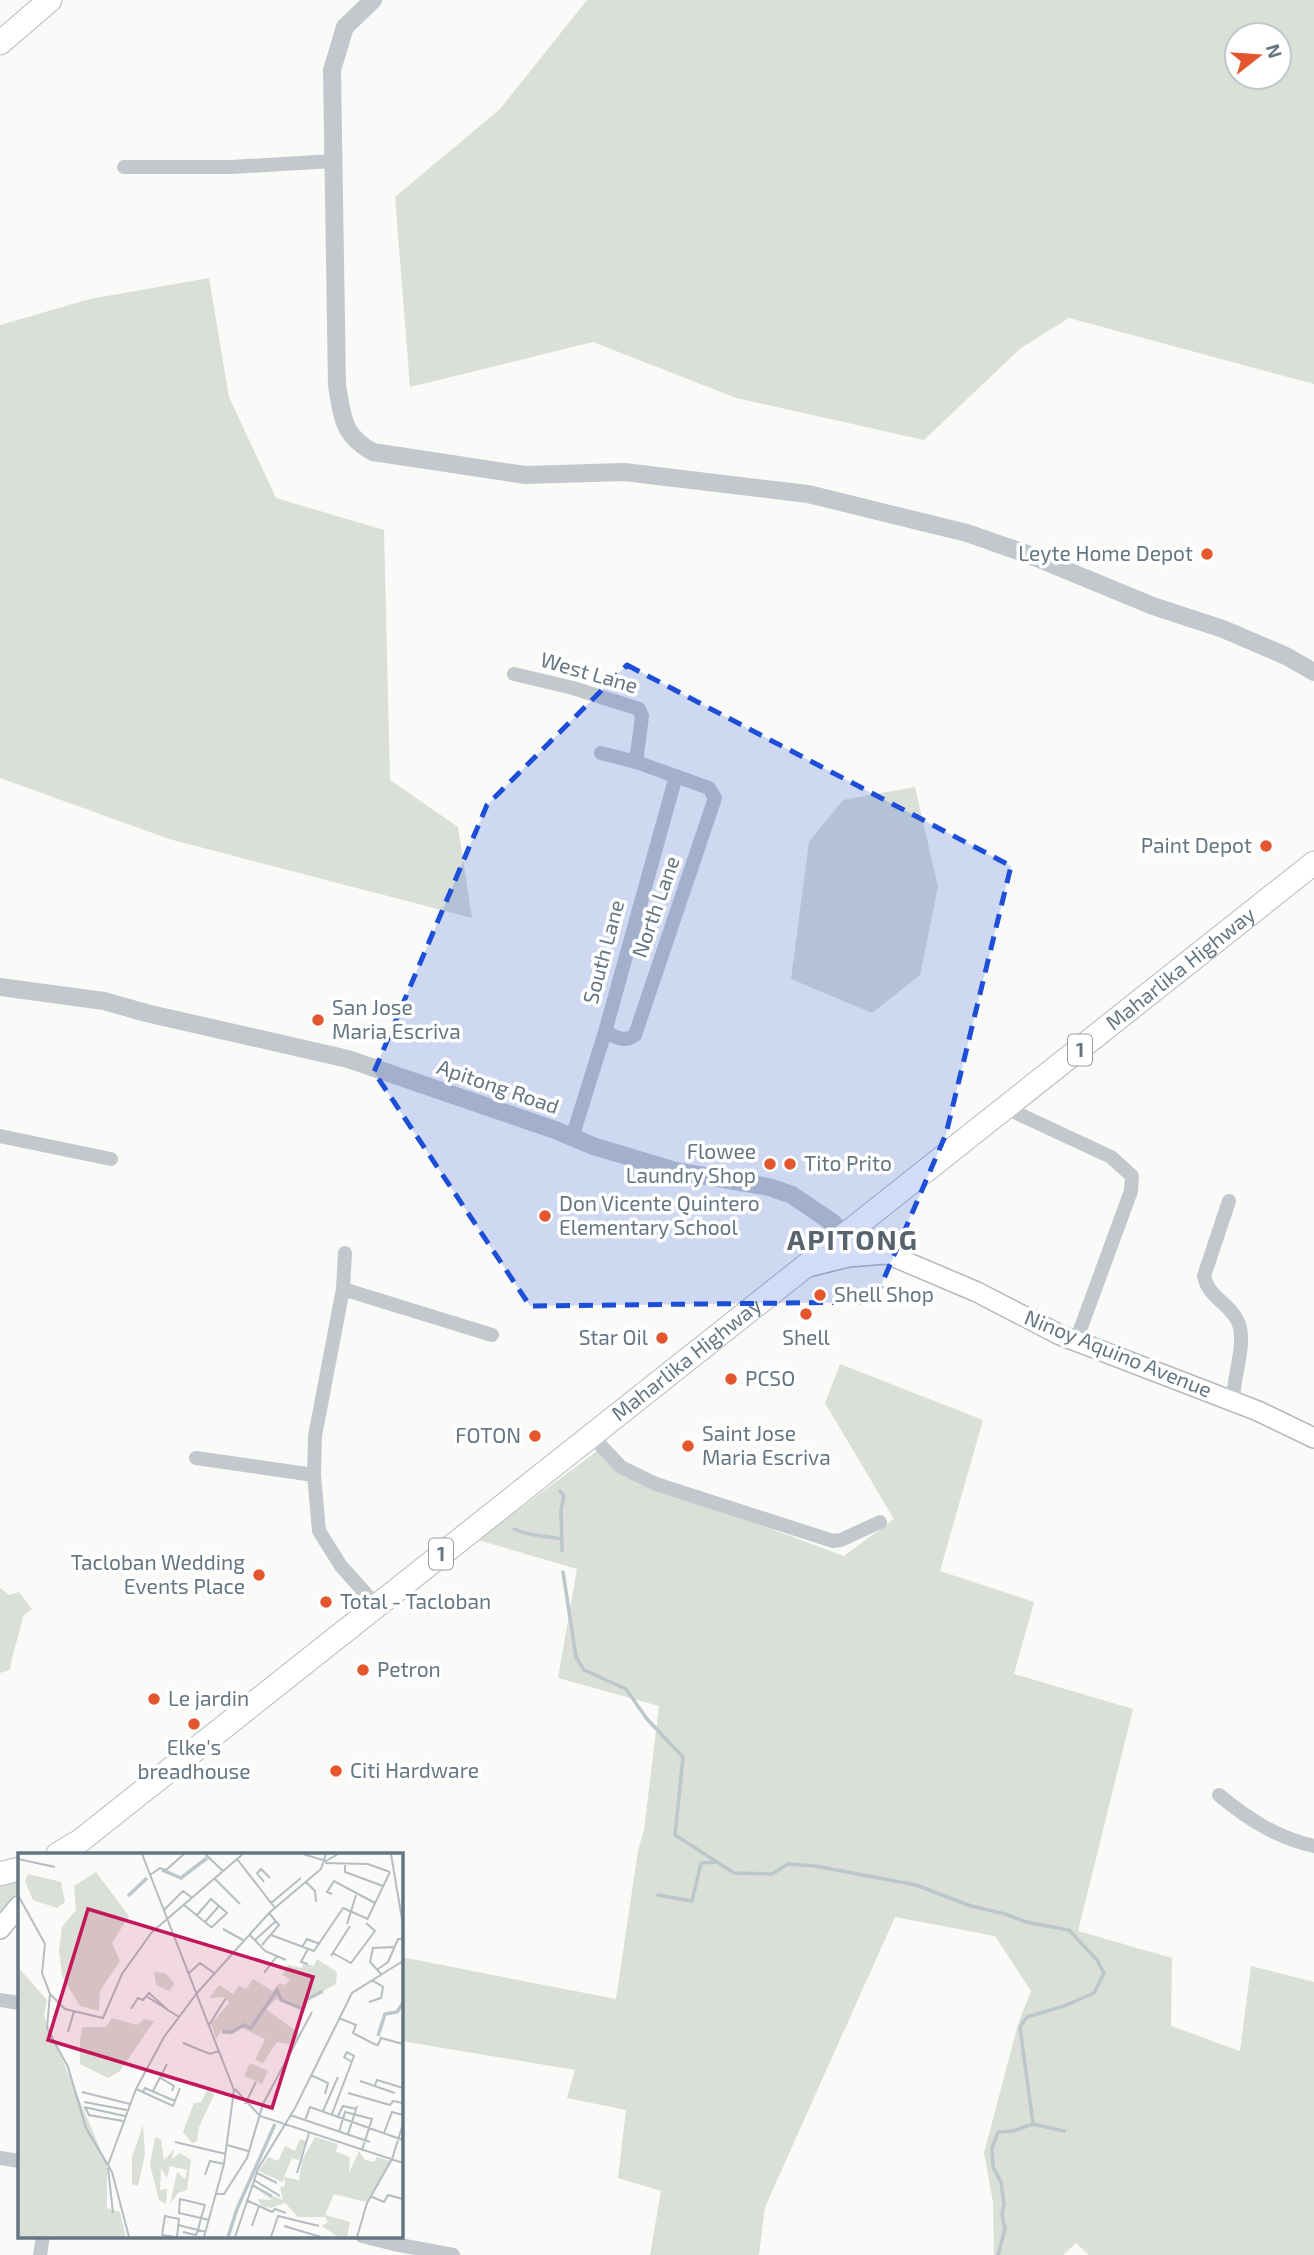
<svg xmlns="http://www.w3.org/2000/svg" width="1314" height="2255" font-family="'Exo 2',sans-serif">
	<rect width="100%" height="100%" fill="#fafaf8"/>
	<path fill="#dadfd7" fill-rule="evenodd" d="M587,0h727v384l-245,-66 -48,30 -97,92 -188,-42 -143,-56 -183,45 -15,-190 105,-88zM1237,35h42v42h-42z
		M209,278l20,119 47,101 108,32 6,250 68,47 14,91 -303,-79 -169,-61v-453l90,-26z
		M915,787l23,100 -18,88 -48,38 -81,-34 18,-137 34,-42z
		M840,1364l143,56 -43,151 94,31 -20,72 119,35 -55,222 94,27 -1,68 69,25 11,-85 63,16v273h-225l-13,-12 -13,12h-69l-1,-53 -9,-49 34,-129 13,-33 -36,-55 -100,-19 -130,290 -6,48h-109l11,-64 -43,-13 8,-68 -59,-12 8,-28 -174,-29v-84l215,42 22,-148 6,-21 15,-124 -101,-28 19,-109 -99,-29 119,-89 26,23 221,82 50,-37 -69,-116z
		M0,1588l9,7 10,-3 13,17 -9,7c-3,19 -11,35 -13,54l-10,3z
		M19,1876v15l-19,21v-31z"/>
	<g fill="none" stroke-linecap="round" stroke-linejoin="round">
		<path stroke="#bbc7cb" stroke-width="3.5" d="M560,1491l4,5 -3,13 1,42
			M514,1529c17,8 29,6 47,10
			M563,1572l13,85 8,13 42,19 21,30 36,38 -8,78 59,38 38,1 16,-10 27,2 101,19 55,21 34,8 21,8 43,8 28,30 7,13 -10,20 -30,13 -37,11 -7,10 13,97 -20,7 -15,1 -6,16 1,19 8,15 3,22 -2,11 3,14 -7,26
			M658,1895l34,6 9,-38 14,-1
			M1033,2124l31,7"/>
		<g stroke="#b3babf" stroke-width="22">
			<path id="secondary" d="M845,1236l132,56 83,43 198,76 56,27
				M808,1267l40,-10 37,-3
				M0,1929l19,-23"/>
		</g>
		<g stroke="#b5babe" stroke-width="25">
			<g id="primary">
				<path id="s1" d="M58,1854l22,-13c410,-327 823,-651 1234,-978"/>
				<path d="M0,1874l19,-5"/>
			</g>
		</g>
		<g stroke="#b4b9bd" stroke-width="25">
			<path id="trunk" d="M0,43l50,-43"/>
		</g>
		<path stroke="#c3c8cc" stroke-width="14" d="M124,167h107l102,-6
			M514,674l59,14 66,21 3,7 -6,46 73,26 6,10 -80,237c-11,8 -19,2 -30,-3
			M601,753l35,9
			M1006,1108l105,49 21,19 -1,15 -55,150
			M0,1136l111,23
			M572,1138l33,-106 71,-256
			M1229,1201l-25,75c4,22 28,28 35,48 7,21 -6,54 -6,77
			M345,1253l-2,36 -28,147 -1,39 5,56 22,35 35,39
			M343,1289l149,46
			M590,1434l31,33 35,17 177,57 8,-1 39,-18
			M196,1458l118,17
			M1219,1795c29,24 58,43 95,51
			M0,2000l19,3
			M0,2158l19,3
			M362,2236l32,8 59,11
			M40,2255l3,-19"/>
		<path stroke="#c3c8cc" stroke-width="18" d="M373,0l-28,27 -13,43 5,316c6,32 5,49 36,66l152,23 99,-3 184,22 159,39 60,21 126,52 70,23 63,27 28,16
			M0,987l104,14 42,12 202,46 207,71 38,16 83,25 93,16 23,8 41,28 12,13"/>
		<use href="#secondary" stroke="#fff" stroke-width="19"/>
		<use href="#primary" stroke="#fff" stroke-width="23"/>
		<use href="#trunk" stroke="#fff" stroke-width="23"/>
	</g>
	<path fill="#1d4ed8" fill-opacity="0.2" stroke="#1d4ed8" stroke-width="5" stroke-dasharray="14 9" stroke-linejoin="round" d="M627,665l384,201 -65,268 -72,168 -344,4 -156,-234 113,-267z"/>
	<g fill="#e4572e" stroke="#fff" stroke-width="2.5">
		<circle cx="1207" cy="554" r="7"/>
		<circle cx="1266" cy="846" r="7"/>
		<circle cx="318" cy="1020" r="7"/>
		<circle cx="770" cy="1164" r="7"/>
		<circle cx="790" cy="1164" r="7"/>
		<circle cx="545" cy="1216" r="7"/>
		<circle cx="820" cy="1295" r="7"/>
		<circle cx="806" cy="1314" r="7"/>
		<circle cx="662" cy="1338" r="7"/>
		<circle cx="731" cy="1379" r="7"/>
		<circle cx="535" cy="1436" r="7"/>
		<circle cx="688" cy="1446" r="7"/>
		<circle cx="259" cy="1575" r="7"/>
		<circle cx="326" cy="1602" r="7"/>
		<circle cx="363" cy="1670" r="7"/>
		<circle cx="154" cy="1699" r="7"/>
		<circle cx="194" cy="1724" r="7"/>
		<circle cx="336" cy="1771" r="7"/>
	</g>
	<g text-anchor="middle" stroke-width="7" stroke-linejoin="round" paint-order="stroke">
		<g fill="#fff" stroke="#939fa8" stroke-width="2">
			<rect x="1068" y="1034.5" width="24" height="31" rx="5"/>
			<rect x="429" y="1538.5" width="24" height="31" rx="5"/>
		</g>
		<g font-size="19" font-weight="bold" fill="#657683">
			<text x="1080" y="1057">1</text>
			<text x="441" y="1561">1</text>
		</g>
		<g font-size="21" fill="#657683" stroke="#fff" text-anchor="start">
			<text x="1193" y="561" text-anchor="end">Leyte Home Depot</text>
			<text x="1252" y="853" text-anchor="end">Paint Depot</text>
			<text x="332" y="1015">San Jose<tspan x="332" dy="24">Maria Escriva</tspan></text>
			<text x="756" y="1159" text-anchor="end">Flowee<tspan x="756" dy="24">Laundry Shop</tspan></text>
			<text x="804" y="1171">Tito Prito</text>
			<text x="559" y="1211">Don Vicente Quintero<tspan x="559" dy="24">Elementary School</tspan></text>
			<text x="834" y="1302">Shell Shop</text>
			<text x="648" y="1345" text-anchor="end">Star Oil</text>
			<text x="806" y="1345" text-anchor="middle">Shell</text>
			<text x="745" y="1386">PCSO</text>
			<text x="702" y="1441">Saint Jose<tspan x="702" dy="24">Maria Escriva</tspan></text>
			<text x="521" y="1443" text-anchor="end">FOTON</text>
			<text x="245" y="1570" text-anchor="end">Tacloban Wedding<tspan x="245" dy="24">Events Place</tspan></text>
			<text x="340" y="1609">Total - Tacloban</text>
			<text x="377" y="1677">Petron</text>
			<text x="168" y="1706">Le jardin</text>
			<text x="194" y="1755" text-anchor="middle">Elke's<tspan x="194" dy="24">breadhouse</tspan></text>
			<text x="350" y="1778">Citi Hardware</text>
		</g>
		<g font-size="21" fill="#657683" stroke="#fff">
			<text transform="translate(589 673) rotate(16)" y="7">West Lane</text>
			<text transform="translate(656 907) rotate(-71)" y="7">North Lane</text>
			<text transform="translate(604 952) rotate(-75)" y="7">South Lane</text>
			<text dy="7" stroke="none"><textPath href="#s1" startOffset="1430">Maharlika Highway</textPath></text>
			<text transform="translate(498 1087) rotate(19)" y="7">Apitong Road</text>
			<text transform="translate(1118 1354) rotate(22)" y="7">Ninoy Aquino Avenue</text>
			<text dy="7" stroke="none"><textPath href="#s1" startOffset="800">Maharlika Highway</textPath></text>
		</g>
		<g font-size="28" font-weight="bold" letter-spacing="2" fill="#57646e" stroke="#fff">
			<text x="853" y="1250">APITONG</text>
		</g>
	</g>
	<g transform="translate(18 1853)">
		<rect width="385" height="385" fill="#fafaf8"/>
		<path d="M78,19l33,44 -17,27 8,18 -20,30 -1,20 -19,-5 -18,-30 -3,-25 3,-24 14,-17 -2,-24zM10,21l33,8 4,20 -8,6 -24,-8 -8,-19zM299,106l20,13 -1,12 -32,17 1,9 -27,-12 -12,11 34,25 -5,11 -18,-3 -14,21 -8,-3 10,-21 -27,-13 -6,9 -10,-5 -6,9 -5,-15 18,-21 -3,-6 -17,1 10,-13 14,9 6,-9 7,4 7,-10 20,12 6,-8 6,2 5,-6 -8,-4 6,-10 14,3 1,-5 11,3zM0,114l29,33 -3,16 63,149v43l13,4 6,25h-108zM136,119l11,1 10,11 -6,7 -13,-6zM94,165l25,7 7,-6 10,2 -34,50 -12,7 -28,-14v-24l2,-13h24zM232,210l18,8 -6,13 -18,-8zM191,233l5,9 -15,32 -2,14 -5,2 -9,-11 11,-29 7,-1zM125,272l2,29 -7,32 -6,-2v-27zM137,284l6,2 3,21 10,-11 -2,10 8,-6 11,7 -4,30 -9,3 -8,11 7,-32 8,7 2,-9 -17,-4 -3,12 -6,-10 -1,22 7,-1 -1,15 -7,-4 -9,-35zM297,284l23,7 -2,8 14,5 -1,16 10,-22 6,9 9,2 3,-5 13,4 -24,41 -32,-8 -9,21 25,7 -3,15h-9l-16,-11 6,-4 -3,-5h-27l-13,-14 -14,5 -9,-2 -5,-7 15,1 -14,-10 25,10 -3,-13 5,-1v-8l-3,4 -23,-11 9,-14 10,4 7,-15 10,5 5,-12 6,2 -7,19 -7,-2 -8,19 15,3 3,-20z" fill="#dadfd7"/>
		<path fill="none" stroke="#bbc7cb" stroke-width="3.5" d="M144,17l19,8 26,-20M110,43l19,-18M204,179h10l12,-7 7,3 26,-38 4,10 22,9 3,-9 17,-9M360,183l7,-22 12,-2 6,-9M219,356l38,-85M210,384l9,-28"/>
		<path fill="none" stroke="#b5bdc2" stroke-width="2" d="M124,1l92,236 -10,74 -20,73M187,1l18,17M285,1l23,7 12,-7M373,1l12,71M0,6l37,8M219,6l38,49M307,10l43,1 22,8M327,12v7l38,14M132,22l10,-7 6,2 18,-16M196,25l26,26M246,29l-7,-9 4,-4 9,9M288,29l9,9 1,11M314,41l-5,-2 7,-11 41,22M0,42l27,49 -3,29 8,21 -3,34 21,39 18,61 26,44 17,65M253,50l30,-25M166,52l27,22h1l15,-14 -16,-14 -14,16M146,57l19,-19 8,6M349,67l23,-48M187,69l14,-16M329,71l9,-29M205,76l20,11M231,81l16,17 21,9M253,82l43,16 29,-43 25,11M237,87l21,-19M244,92l17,-20 -10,-12M284,94l5,-8 13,5M315,100l18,10 24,-32 -9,-8M313,103l19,-30M290,111l-7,-2 7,-13M360,116l10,-7 10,-23h5M171,120l11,-10 14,10M246,120l13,-17M363,121l-11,-12 3,-14 20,-1M179,140l72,-80 52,-44 5,-15M32,141l15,15 38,9 19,-44 30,-42 91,-78M128,143l33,21M351,149l12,-4 2,-11 -11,-7M113,156l7,-11 5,2 6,-7 20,18M321,165l17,7 -3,8 21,11 4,1 3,-7 22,6M191,172l17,-27M50,179l6,-21M165,190l27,11 9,-3M293,222l17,8 -3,11M141,224l15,9 -2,5M342,228l35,12M357,232l2,-5 26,8M118,236l37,17 7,-18M217,236l25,27 143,47M135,238l14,-27M64,239l48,12M125,239l2,-4 30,13M330,240l42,12 3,-4 10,2M66,249l43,8M227,251l11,-22M66,254l41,9M67,254l4,8 34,6M305,258l15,-34M314,261l22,-58 -7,-4 -3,5 8,5M272,262l80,27M320,263l5,-10 13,3M287,268l5,-14 93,33M321,279l6,-20 27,7 -10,31M366,280l8,-21 11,3M330,281l9,-28M157,289l51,12M209,292l21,6M90,312l28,-76 28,-52 33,-44M90,315l5,45M239,320l20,10M279,320l12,-40M187,322l5,-14 14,3M236,327l26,16M234,332l20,11M198,341h8l23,-36 16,-54 49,-92M352,343l14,6 4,-7 15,4M228,347l26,12 3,-3 11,4M160,372l28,7M234,373l7,-20M266,373l37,11M165,379l13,3 2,-5 3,-12 4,-13 -25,-6 -1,14 22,5 8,2M158,384l-14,-2 3,-19 14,3 -2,18M217,384l23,-68 37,-61 57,-115 51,-32M253,384l7,-21 41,10M339,384l10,-34 25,-44 11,-35"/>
		<path fill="#c2185b" fill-opacity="0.15" stroke="#c2185b" stroke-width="3.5" d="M70,56l225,68 -41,131 -224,-68z"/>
		<rect width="385" height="385" fill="none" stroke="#657683" stroke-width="3.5"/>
	</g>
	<g transform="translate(1258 56) rotate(73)"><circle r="33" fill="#ffffff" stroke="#c1c8cd" stroke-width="2"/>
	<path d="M0-5L12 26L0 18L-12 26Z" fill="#e4572e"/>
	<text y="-10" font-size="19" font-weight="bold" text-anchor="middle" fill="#657683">N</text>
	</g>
</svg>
